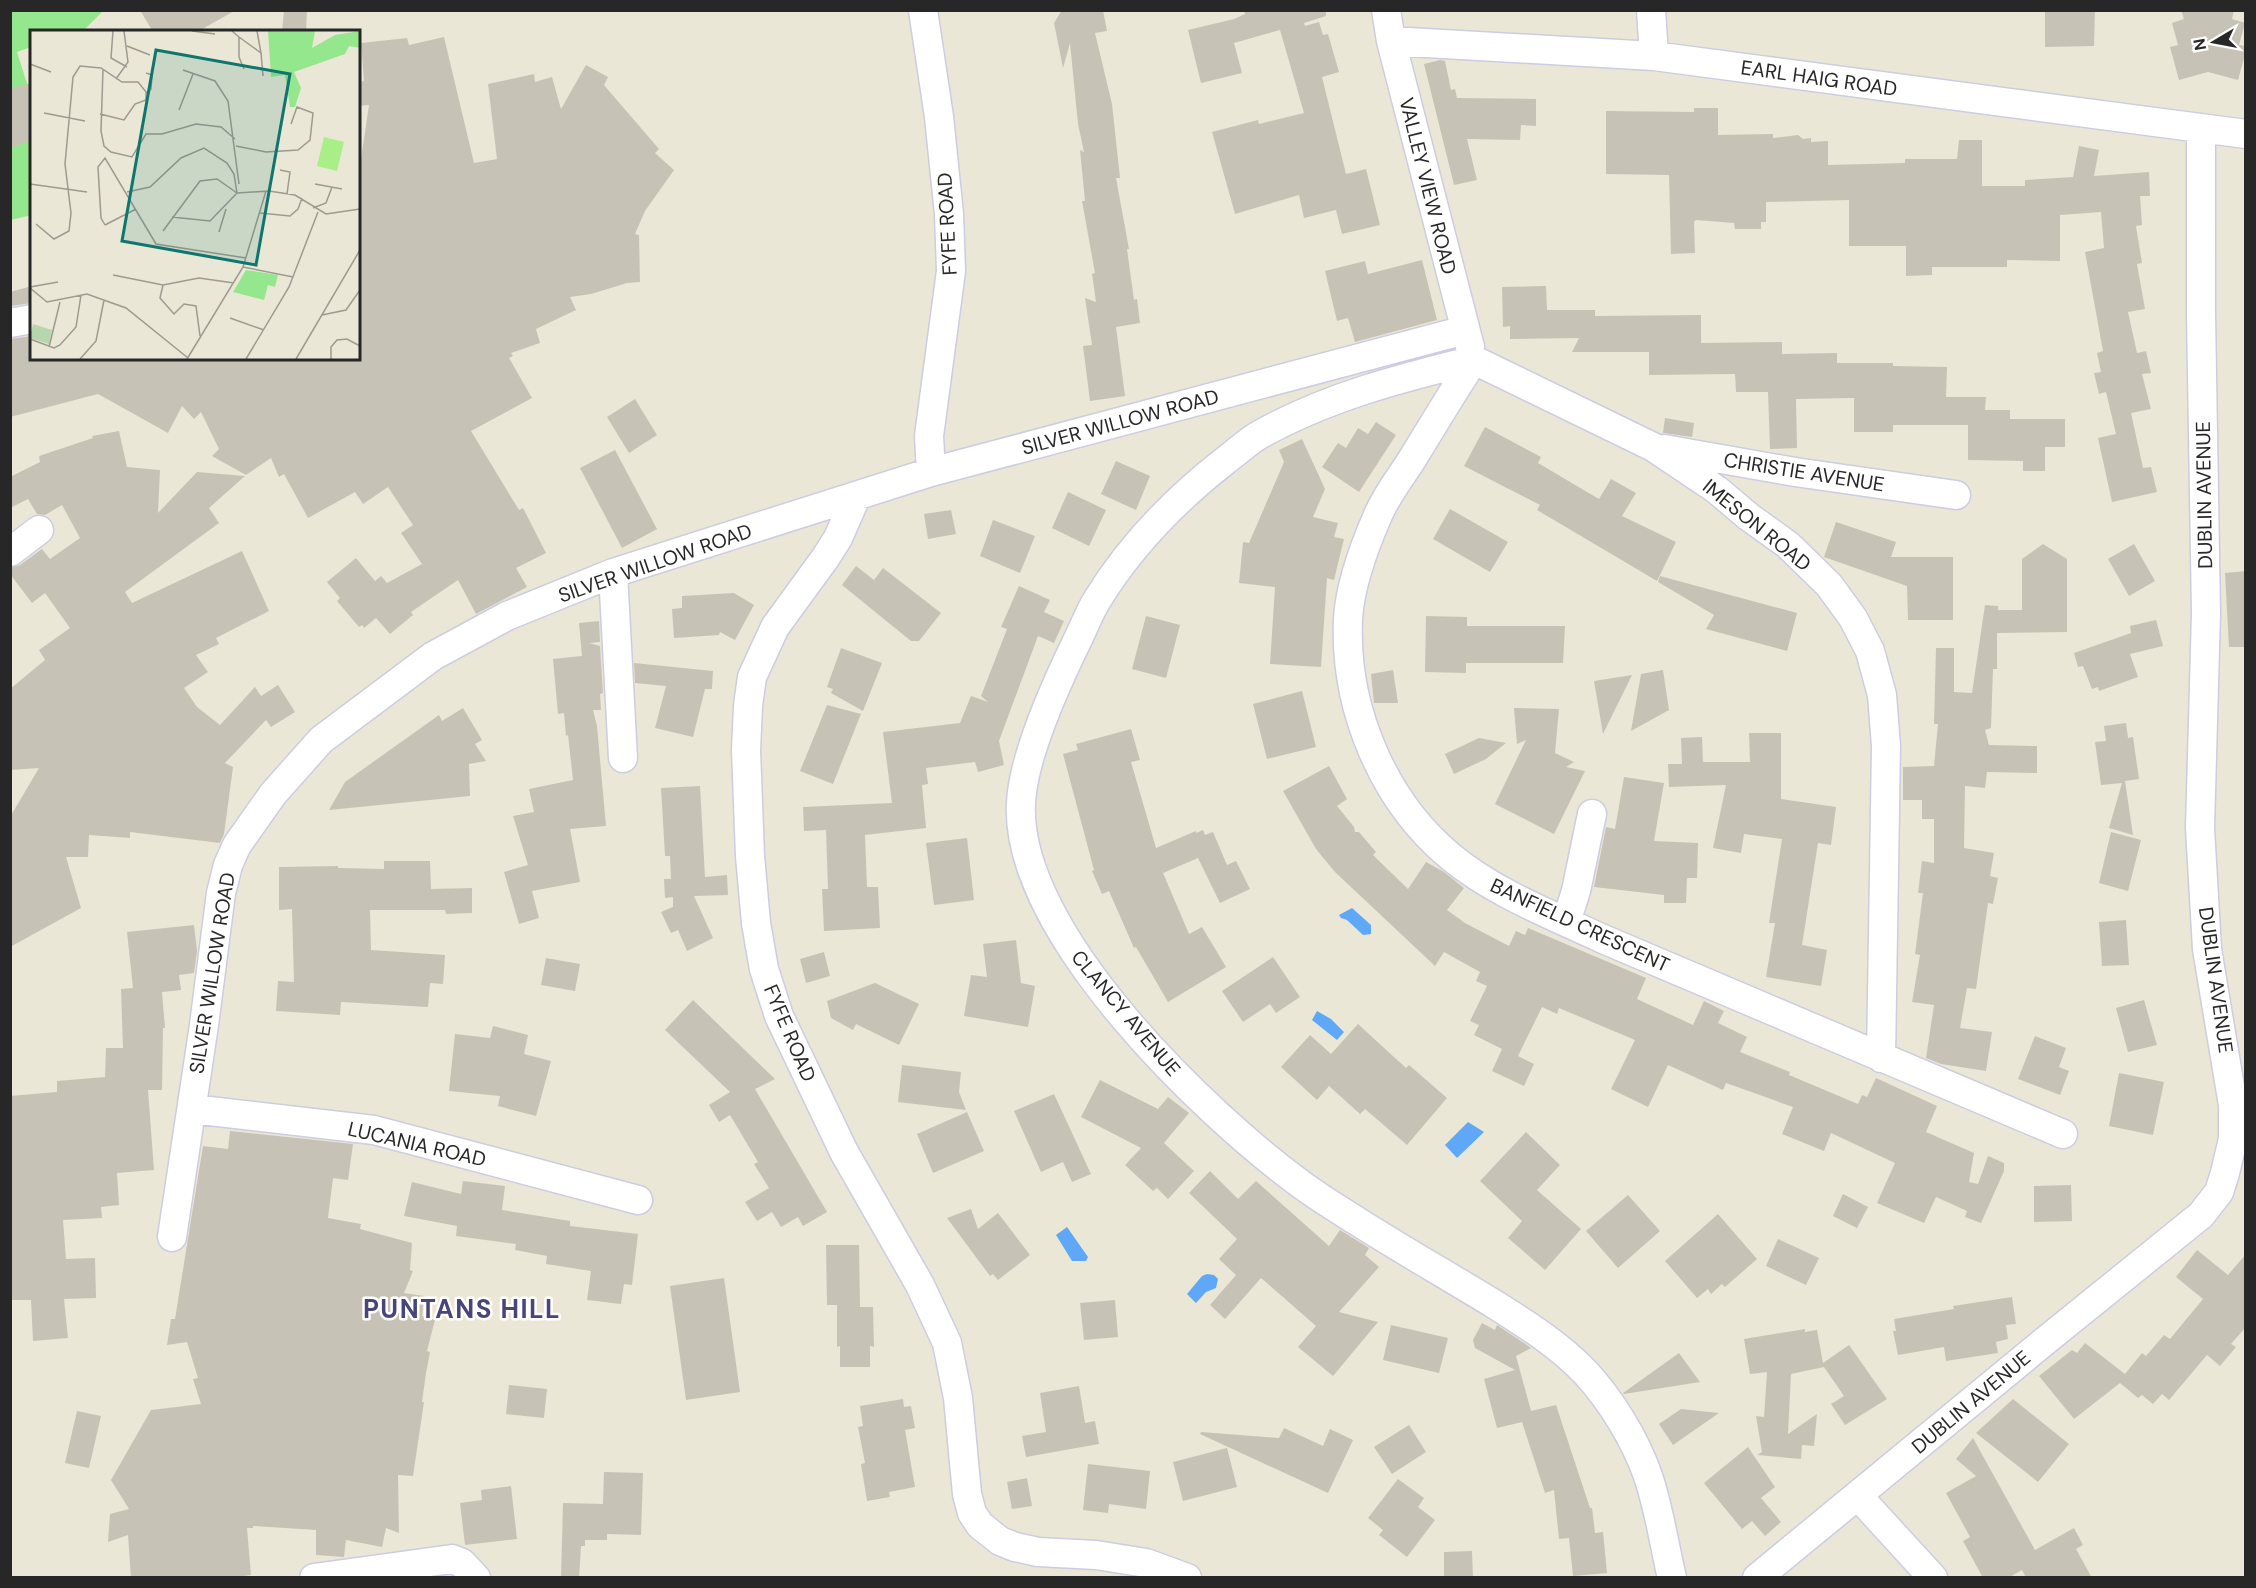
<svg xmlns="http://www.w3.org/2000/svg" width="2256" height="1588" font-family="'DM Sans',sans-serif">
	<rect width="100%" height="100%" fill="#ebe7d6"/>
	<path fill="#95e78d" d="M11,11h92l-19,19 -5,1 -47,1 -1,15 -14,5 14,44 1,119 -21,5z"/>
	<path fill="#5fa8f7" d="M1352,908l19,17v9l-8,1 -16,-15 -6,-2 -2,-3z
		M1317,1011l14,8 13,13 -7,8 -25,-20z
		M1468,1122l16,10 -27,26 -12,-13z
		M1067,1227l21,30 -2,4h-14l-16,-26z
		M1207,1274l7,1 4,4 -2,9 -10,4 -10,11 -9,-9 15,-18z"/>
	<path fill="#c6c3b6" d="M140,10h96l-39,22h-44z
		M284,10h23l-1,22h-24z
		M1062,10h41l4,21 -12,2 17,71 8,74h-4l13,71h-2l7,51 3,-1 3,24 -24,4 9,69 -35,5 -7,-55 9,-1 -7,-47 11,4 -4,-28 3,-1 -13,-72h3l-5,-51 4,2 -6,-28 -8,-81 -7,25 -9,-45z
		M1244,10h82v6l-22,7 1,3 14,-4 4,13 5,-1 11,38 -17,5 24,97 20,-5 14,56 -38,9 -6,-24 -32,8 -5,-23 -64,19 -23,-82 46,-12 1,4 45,-11 -24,-83 -46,13 8,30 -41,10 -13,-53 46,-11 11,-5z
		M2045,10h50l-1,36 -49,1z
		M2181,10h53l-2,9 13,4 -6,22 7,1v5l-8,29 -30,-8 -29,8 -9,-33 8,-2 -6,-22 12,-4z
		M444,37l30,126 23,-4 -9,-75 46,-10 1,8 17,-5 9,32 25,-44 22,12 -4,8 55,64 -4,4 19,17 -29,41 -10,23 4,1 1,47 -13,1 -36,11 -21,3 6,13 -40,19 4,14 -29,10 2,3 -4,2 23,40 -61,33 48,79 4,-2 23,45 -30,15 11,19 -51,27 -18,-34 -47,32 2,3 -23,19 -14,-16 -12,10 -2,-3 -3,2 -22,-26 3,-3 -13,-16 29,-24 19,23 6,-5 6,7 35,-19 -21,-31 12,-8 -25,-38 -25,17 -8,-12 -47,26 -24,-44 -5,3 -8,-19 -25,17 -34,-19 7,-7 -18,-37 -7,7 -12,-13 -14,27 -70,-39 -88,23v-78l22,-3v22h326v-199h3l8,-54 -11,1v-24l6,-1 -3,-38 46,-5 2,7z
		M1440,60l5,1 6,29 4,-1 2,9 79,1v27l-15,-1 -1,15 -53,-1 10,41 -23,5 -30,-121z
		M32,83v57l-22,8v-60z
		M1694,108h24v27l55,-1v4l25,-3 5,4 8,-1v4l17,-1v24l77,-2v-4h52l2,-19h23v46h43v-6l48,-3 6,-31 20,4 -5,26 55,-4 1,24h-10l2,29 -6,1 6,37 -5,1 8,45 -17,3 9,41 9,-2 5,22 -9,1 9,35 -20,4 12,55 8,-1 6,25 -45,10 -14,-64 18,-4 -10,-42 -7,2 -5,-21 7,-1 -4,-19 6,-2 -18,-99 19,-4 -3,-36 -41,3v46l-53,-1v7h-75v8l-26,1v-30h-57v-46l-83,2v20h-5v7h-26l-1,-6 -38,-3 -2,2 1,31 -24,1 -2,-79 -63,-1v-63l88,1z
		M1422,260l15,60 -82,22 -7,-24 -11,3 -12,-50 40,-10 3,13z
		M32,286v17l-22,3v-14z
		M1546,286l1,24h48v6l106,-1v28l81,-1v12l55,-1v10h56v3l54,1 -1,30h40l-1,13h25v9h55v28h-20v24h-22v-10l-55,-1v-35h-75v7h-39v-34l-58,1 1,49 -27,1 -2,-57h-32l-1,-18 -86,1v-23h-77l7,-14 -69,1v-13l-7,1 -1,-40z
		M635,399l22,36 -28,18 -22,-36z
		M1665,418l29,5 -2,14 -29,-4z
		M1376,422l20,13 -37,57 -37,-25 16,-24 8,5 12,-20 10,6z
		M1485,427l56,30 -3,6 61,36 12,-20 25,14 -14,23 54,26 -19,39 -120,-71 3,-5 -76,-39z
		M119,431l8,36 33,3 -2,43 39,-41 48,4 -36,32 10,15 -94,69 7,11 110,-52 27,60 -53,27 3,6 -23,11 12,17 -24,16 13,19 23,18 35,-38 6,9 17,-11 17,27 -24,15 -5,-7 -41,43 8,4 -9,67 -4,9 -90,-11v6l-41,-3 -1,22h-22l15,51 -71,39v-130l29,-49 -29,2v-81l35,-29 -6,-10 31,-22 -25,-35 -13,10 -22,-29v-6l10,-3 22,-16 8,10 30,-21 -18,-33 -17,10 -8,-1 -9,-15 -18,9v-31l30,-15 -1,-6 54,-18 -1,-2z
		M1302,439l23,50 -12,28 25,6 -4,14 10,2 -10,41 -7,-2 -6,89 -51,-3 5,-77 -36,-4 4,-41 6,1 35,-81 -5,-12z
		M615,450l42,79 -35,19 -42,-80z
		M1116,461l34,15 -14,34 -35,-16z
		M1068,492l38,18 -17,36 -37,-18z
		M1450,509l58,33 -18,30 -57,-33z
		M951,510l5,24 -28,5 -4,-25z
		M993,520l42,16 -15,37 -40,-17z
		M1836,522l60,20 -5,15h62v63h-45l-1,-34 -83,-29z
		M2043,544l24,15v73l-70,1v36h-4l-2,59 -6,2 4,15 48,1v27l-50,-1 -2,16 -20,-2 -1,62 30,5 -4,23 8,2 -5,26 -5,-1 -12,86 -9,-1 -7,40 32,4 -6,39 -45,-7 -15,-6 8,-53 -22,-3 8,-47 -5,-1 8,-61h-5l4,-32 12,2v-44h-12v-19h-19v-33l31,-1 4,-42h-4l2,-76h18v44l18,1 13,-88 13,1v4h24v-51z
		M2134,544l21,37 -26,15 -21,-37z
		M856,566l18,14 9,-12 58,45 -22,28h-8l-69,-56z
		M2246,571v76h-17l-4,-74z
		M1660,576l137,37 -10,38 -81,-22 8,-14 -56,-33z
		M1019,586l31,14 -6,12 20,9 -10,22 -16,-7 -39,105 5,24 -26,7 -3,-10 -49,6 2,16 -6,1 4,43 -61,7 2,52h11l2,41 -56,3 -2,-42h6l-2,-59 -22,1 -1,-24 89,-4 -9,-71 77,-9 11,-27 17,6 -7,-6 26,-67 -6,-2z
		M734,593l20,12 -19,35 -15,-8 -1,3 -45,3 -2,-29 10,-1v-12z
		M1146,616l34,9 -14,53 -34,-9z
		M1426,616l41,1v9h98l-2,37h-97v10l-41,-1z
		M2156,620l7,26 -33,8 8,23 -39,14 -1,-4 -6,2 -9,-23 -5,1 -4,-14 57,-20 -1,-7z
		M599,621l1,21 -11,1 11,3 3,47 -3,1 1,16h-8l4,16 9,100 -36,3 10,53 -48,9 7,27 -20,6 -15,-52 24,-7 -15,-49 21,-4 -5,-23 44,-9 -5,-45 -2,1 -2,-23 -6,1 -5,-55 29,-3 -3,-33z
		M841,648l41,15 -19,48 -32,-18 2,-4 -6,-2z
		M634,663l79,8 -1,18h-7l-12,48 -38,-9 11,-42 -31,-3z
		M1393,670l5,33h-24l-3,-29z
		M1663,670l6,40 -38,21 10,-57z
		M1632,675l-29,59 -9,-53z
		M1302,691l14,56 -49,12 -14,-55z
		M827,705l34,9 -28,70 -33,-13z
		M463,708l19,32 -7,4 11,17 -17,3 1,32 -141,14 16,-28 94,-67 3,6z
		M1514,708l45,1 -4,44 19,9 -8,5 19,4 -31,63 -59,-30 31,-64 -9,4z
		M2126,723l2,15 5,-1 6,42 -14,2 8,54 -24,-7 13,-45 -21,2 -6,-43 11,-1 -2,-15z
		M1131,729l9,31 -9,2 25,86 40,-17v2l7,-3 2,5 8,-3 14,33 9,-4 14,28 -30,14 -22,-45 -35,15 26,61 13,-7 24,40 -58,35 -32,-55 -2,1 -25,-57 -7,3 -10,-23 2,-1 -31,-116 15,-4 -2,-6z
		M1749,733h32v66l55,8 -5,38 -13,-2 -16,102 25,5 -6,36 -55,-9 9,-54h-6l13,-84 -38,-5 -3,19 -28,-5 13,-63 -57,2 -1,-23h14l-1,-26 21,-1 1,25h47z
		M1479,738l27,5 -20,16 -32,15 -9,-20z
		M1329,766l18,33 -10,7 17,21 1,5h4l17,20 -3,3 35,34 18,-27 18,10 20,16 -17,22 18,13 44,23 7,-15 9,4 3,-7 118,50 -9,21 56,26 11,-24 20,10 -6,12 29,14 -7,15 50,20 -1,3 69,29 4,-9 5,2 9,-19 61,28 -11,26 48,21 -5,29 9,2 10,-28 16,7v8l-23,52 -16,-6 2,-6 -31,-14 -12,26 -47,-20 18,-40 -64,-30 -7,18 -42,-17 11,-27 -67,-24 -3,7 -55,-25 -20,42 -37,-18 24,-49 -76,-32 -2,6 -15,-7 -24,49 16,8 -10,22 -32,-15 10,-22 -28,-14 5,-10 -9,-4 17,-35 -11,-5 4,-9 -36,-20 -9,14 -100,-94 -19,-23 -33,-58z
		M1624,777l40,6 -10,58 44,2 -1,35h-10l-1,25h-22v-8l-70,-8 12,-60 9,2z
		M700,786l5,91 22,-2 1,20 -34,1 19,42 -26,13 -9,-21 -7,3 -10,-21 12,-5v-10l-8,1 -1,-19h7l-1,-23h-5l-4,-68z
		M2111,832l30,8 -13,51 -29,-8z
		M967,838l7,62 -40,5 -8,-62z
		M384,861h46l1,28 41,-1v25l-26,1 -1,-4h-75l1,40 74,5 -2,29 -13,-1 -2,24 -87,-5 -1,13 -64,-4 2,-30 16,1 -2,-73 -13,1v-43l59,-1v2l46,1z
		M2126,920l3,45 -27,1 -3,-44z
		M194,925l3,26 -3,22 -15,2 2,15 -19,2 3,36h-2l-1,62h-14l6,80 -37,3 2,32 -18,2 1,11 -39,2 3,39 29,-1 1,40 -32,1 4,39 -35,3 -2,-41h-21v-204l47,-4v-11l48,-4 1,-29h17l-2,-59 12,-1 -6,-56z
		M1016,940l5,43 14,3 -7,41 -64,-11 7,-41 16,2 -4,-33z
		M824,952l6,24 -24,7 -6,-24z
		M1273,957l27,40 -24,16 -6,-9 -27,18 -21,-31z
		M546,958l34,6 -5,27 -34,-6z
		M875,983l44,21 -20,41 -43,-21 -3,6 -22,-12 -4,-17z
		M693,1000l82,79 -20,10 72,123 -24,14 -5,-9 -17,10 -9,-15 -15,9 -12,-19 24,-14 -15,-24 4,-2 -28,-47 -11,7 -10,-17 21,-13 -65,-62z
		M2144,1000l13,45 -29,7 -12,-44z
		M1358,1024l48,44 3,-3 38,33 -40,47 -42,-36 -5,5 -31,-28 -12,14 -36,-33 29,-32 21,19z
		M493,1026l35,9 -4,19 27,7 -15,55 -38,-10 2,-10 -51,-5 6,-57 35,4z
		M2035,1036l31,12 -7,19 10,4 -9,24 -42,-16z
		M902,1065l59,7 -2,20 7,18 -68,-8z
		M2119,1073l45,9 -11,53 -44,-9z
		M1100,1080l58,29 10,-12 21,16 -25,30 30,28 -26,28 -11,-11 -4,3 -28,-26 16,-17 -60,-31z
		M1054,1094l37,80 -19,8 -9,-20 -22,10 -27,-61z
		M967,1112l17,39 -51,22 -16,-39z
		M230,1131l123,13 -5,36 -15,-2 -5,40 33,6 -1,5 52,14 -2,27 3,1 -9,22 20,3 -2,20 13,4 -8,31 3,1 -4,21 -4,29h2l-11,74 -15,-1 1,58 -13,-5 -4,19 -36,-7 -2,17 -28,-2v-25l-63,-4v2h-6l4,47 -23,3h-97l-3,-43 -20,7 2,-28 19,-5 -18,-29 40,-70 50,-6 -8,-25 5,-1 -11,-36 -20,3 4,-26h4l28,-173 25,3z
		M1526,1132l34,33 -23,25 44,39 -36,41 -37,-32 14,-17 -42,-40z
		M1210,1171l28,28 18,-18 73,65 11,-16 29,18 -4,7 14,12 -40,45 39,10 -45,54 -35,-29 18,-21 -55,-48 -36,41 -15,-14 26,-30 -17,-16 18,-20 -48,-46z
		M463,1181l42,5 -3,24 68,11v5l68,8 -6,51 -8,-1 -3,20 -34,-4 4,-29 -45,-7 1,-8 -32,-6 1,-6 -60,-8 1,-10 -53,-10 8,-34 49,12z
		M2071,1185l1,36 -38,1v-36z
		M1843,1194l25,13 -11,21 -24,-12z
		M1628,1195l32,36 -42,37 -32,-37z
		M971,1209l7,20 20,-16 32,42 -32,25 -5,-6 -3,2 -43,-58z
		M1718,1214l39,45 -32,28 -3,-3 -11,10 -3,-5 -11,9 -32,-37z
		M1778,1239l41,19 -13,27 -40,-19z
		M826,1245h33l1,62h13l1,40 -4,-1v21h-30v-21l-3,1v-42h-10z
		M2197,1250l31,25 18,-21v73l-15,17 5,3 -16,19 -13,-11 -38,45 -7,-6 -9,10 -11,-9 -4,3 -18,-15 -46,36 -35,-43 33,-26 5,3 8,-10 40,31 17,-21 4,3 18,-21 6,4 33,-40 -27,-22z
		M724,1278l16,114 -54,8 -16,-114z
		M2012,1297l4,27 -10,1 2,14 -12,3 2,11 -52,8 -2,-14 -46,8 -5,-24h3l-2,-12 60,-10 -1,-3z
		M1115,1300l3,37 -34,3 -4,-37z
		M1482,1323l13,7 2,-5 34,23 -15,8 15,55 25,-6 34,103h2l3,25 8,-1 4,41 -34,3 -4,-38 -10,1 -5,-49 -9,3 -23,-71 -25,6 -13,-49 31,-9 -40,-22 -2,-8z
		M1391,1325l57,13 -9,35 -56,-13z
		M1805,1329v3l12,-2 6,33 26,-18 38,54 -42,26 -14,-21 13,-8 -20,-29 -33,7 -3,60 29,-20 -3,32 -12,-1 -1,14 -44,-4 5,-3 -6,-36 8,1 3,-45 -17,2 -6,-35z
		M1679,1353l21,29 -76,12 -1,-1z
		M509,1385l38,4 -3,29 -38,-4z
		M1079,1386l6,37 10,-2 4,23 -73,13 -4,-21 24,-4 -6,-39z
		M903,1399l1,8 7,-1 4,22 -10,2 10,57 -26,5 1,5 -23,4 -6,-37 4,-1 -7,-36 5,-1 -3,-20z
		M2013,1399l56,45 -31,38 -62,-49z
		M1681,1409l38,4 -46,32 -14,-21z
		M77,1411l24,5 -12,52 -24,-5z
		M1409,1425l17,27 -34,22 -18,-27z
		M1284,1428l39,18 7,-17 23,11 -25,53 -128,-59 1,-2 78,6z
		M1973,1438l62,112 39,-22 9,17 -7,4 16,29h-66l-4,-8 -14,8h-25l-20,-37 7,-4 -24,-44 30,-17 -20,-17z
		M1748,1447l27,40 -14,11 20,24 -16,14 -13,-15 -10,8 -38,-46z
		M1227,1448l10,39 -54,14 -10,-39z
		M1088,1464l62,7 -4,38 -37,-5 -1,9 -25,-3z
		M604,1472l39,1 -2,62 -34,-1v6h-22v6h-4l-2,32h-18l2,-75 40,1z
		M1027,1478l5,28 -20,3 -5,-27z
		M1398,1479l26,19 -6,9 17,13 -28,37 -28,-22 4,-5 -15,-12z
		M511,1486l6,53 -52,6 -5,-42 22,-3 -1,-10z
		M1472,1551l1,27h-29v-26z"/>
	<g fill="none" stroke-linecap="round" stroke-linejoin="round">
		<g stroke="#cdcce2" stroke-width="31">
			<path id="minor" d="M923,10l16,107 10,97 2,57 -22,165 2,36
				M1386,10l5,31 79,306
				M1651,10l3,46
				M1391,41l263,15 592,78
				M10,323l22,-4
				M1474,360c-73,18 -147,37 -213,74 -13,7 -24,18 -35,26 -50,39 -96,86 -129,140 -8,13 -13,27 -19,39 -21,43 -55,118 -57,164 -7,129 184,311 281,382 19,14 39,26 58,38 44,28 90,54 134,81 32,20 65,41 91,68 26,28 50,67 63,104 11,32 16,68 24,102
				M1474,360c-22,33 -42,67 -63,101 -11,17 -25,35 -33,54 -14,32 -28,69 -30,104 -4,89 35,182 103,238 45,37 101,58 152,82l460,195
				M1474,360l179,87 64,43 32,27 39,28 41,40 24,33 17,33 12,44 4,51 -5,312
				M1664,449l131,23 161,23
				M856,497l-18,41 -12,19 -51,70 -23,50 -4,29 -2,44 4,106 6,67 8,46 15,47 65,136 76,133 27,58 11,55 9,96 5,19 8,12 20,16 15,6 23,5 58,3 50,8 41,15
				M10,552l29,-22
				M613,573l10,185
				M1566,922l10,-31 16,-77
				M192,1109l182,21 264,70
				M172,1237l32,-212 17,-132 7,-28 9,-20 36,-51 48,-54 112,-84 74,-40 106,-43 318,-101 534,-142
				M1858,1496l75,82
				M314,1578l138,-19 10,4 14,15
				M1757,1578l288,-237 156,-126 18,-23 6,-19 8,-34v-34l-26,-156 -7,-121 6,-215 -5,-299v-186"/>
		</g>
		<use href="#minor" stroke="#fff" stroke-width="28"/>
	</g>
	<g text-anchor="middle" stroke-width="5" stroke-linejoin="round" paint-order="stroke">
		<g font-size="20" fill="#272727" stroke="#fff">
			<text transform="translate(1819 78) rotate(8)" y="7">EARL HAIG ROAD</text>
			<text transform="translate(1428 186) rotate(76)" y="7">VALLEY VIEW ROAD</text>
			<text transform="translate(947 224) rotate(-93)" y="7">FYFE ROAD</text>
			<text transform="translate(1120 422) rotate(-15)" y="7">SILVER WILLOW ROAD</text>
			<text transform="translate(1804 472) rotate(9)" y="7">CHRISTIE AVENUE</text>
			<text transform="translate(2204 495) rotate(-91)" y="7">DUBLIN AVENUE</text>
			<text transform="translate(1757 525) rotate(39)" y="7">IMESON ROAD</text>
			<text transform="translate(655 563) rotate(-19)" y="7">SILVER WILLOW ROAD</text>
			<text transform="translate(1580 925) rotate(25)" y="7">BANFIELD CRESCENT</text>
			<text transform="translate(212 973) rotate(-81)" y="7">SILVER WILLOW ROAD</text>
			<text transform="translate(2216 980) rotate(82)" y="7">DUBLIN AVENUE</text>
			<text transform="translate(1126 1013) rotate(50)" y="7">CLANCY AVENUE</text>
			<text transform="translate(790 1033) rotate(67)" y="7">FYFE ROAD</text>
			<text transform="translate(417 1144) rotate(13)" y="7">LUCANIA ROAD</text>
			<text transform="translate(1971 1402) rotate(-40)" y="7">DUBLIN AVENUE</text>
		</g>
		<g font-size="26" font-weight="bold" letter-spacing="1.5" fill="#48457a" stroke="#fff">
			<text x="462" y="1318">PUNTANS HILL</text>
		</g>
	</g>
	<g transform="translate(30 30)">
		<rect width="330" height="330" fill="#ebe7d6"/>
		<path d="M238,1h47l-3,17 23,-13 25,-4v17l-11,-2 -4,8 -51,18 7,16 -6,19h-5l-5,-32 -14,2zM216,240l32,5 -3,12 -7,-2 -4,15 -31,-8z" fill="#95e78d"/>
		<path d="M3,294l19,6 -3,14 -19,-6z" fill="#b6d6ac"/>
		<path d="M294,107l20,5 -7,29 -20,-5z" fill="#a9ef88"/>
		<path fill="none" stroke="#9d9a90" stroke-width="1.5" d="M83,1l-2,27 16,9M162,1l23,3M202,1l7,6v20l5,12M209,7l22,16 -4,-22M97,16l23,9M231,23l2,23M0,34l21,8M73,39l-2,62 3,15 7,6 21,5 14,-23h16l34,-10 25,3 14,12M153,40l32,11 13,20 11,83M116,43l6,2 -1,14 -5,4M86,49l12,-17 -4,-31M149,80l14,-36M14,83l41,8M206,116l30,6 32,-2 12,-10 3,-27 -16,-6 -6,17M250,140l10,2 -3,22M0,154l57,8M285,154l27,5M97,162l23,-5 31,-29 23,-10 23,15 7,11 3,19M207,163l32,-2 26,4 31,19 34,-5M283,178l13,-5 6,-16M230,183l30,3 8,-7 4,-11M142,187l38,4 27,-28M6,194l18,15 15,-8 2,-18 -6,-49 8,-87 7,-11 21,2 21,14h16l8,10v8l-11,4 -11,16 -24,-6M75,195l-4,-7 -3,-51 7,-9 51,86 90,14M75,195l31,-16M133,201l37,-50 17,-2 20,14M189,202l7,-23M213,237l50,10M83,245l50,10 36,-7 35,5M133,255l-3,13 14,16 10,-10 12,2 4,30M0,257l28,-5M0,258l17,14 40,-8 39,14 62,50M292,285l24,-5 14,-20M200,288l34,12M0,309l24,9 6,-3 16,-18 5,-32M19,317l11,-45M50,329l16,-18 8,-41M157,329l56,-92 23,-76M216,329l43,-72 29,-75M266,329l64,-109M301,329v-12l6,-7 10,-1 13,7"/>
		<path fill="#0f766e" fill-opacity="0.15" stroke="#0f766e" stroke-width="3" d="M126,20l134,24 -34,191 -134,-24z"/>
		<rect width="330" height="330" fill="none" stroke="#272727" stroke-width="3"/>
	</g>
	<rect width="2256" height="1588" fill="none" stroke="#272727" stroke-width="24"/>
	<g transform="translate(2214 42) rotate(260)" stroke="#ffffff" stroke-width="4.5" paint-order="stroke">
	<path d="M0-4.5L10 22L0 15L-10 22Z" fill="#272727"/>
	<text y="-9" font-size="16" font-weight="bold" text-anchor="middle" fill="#272727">N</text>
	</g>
</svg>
